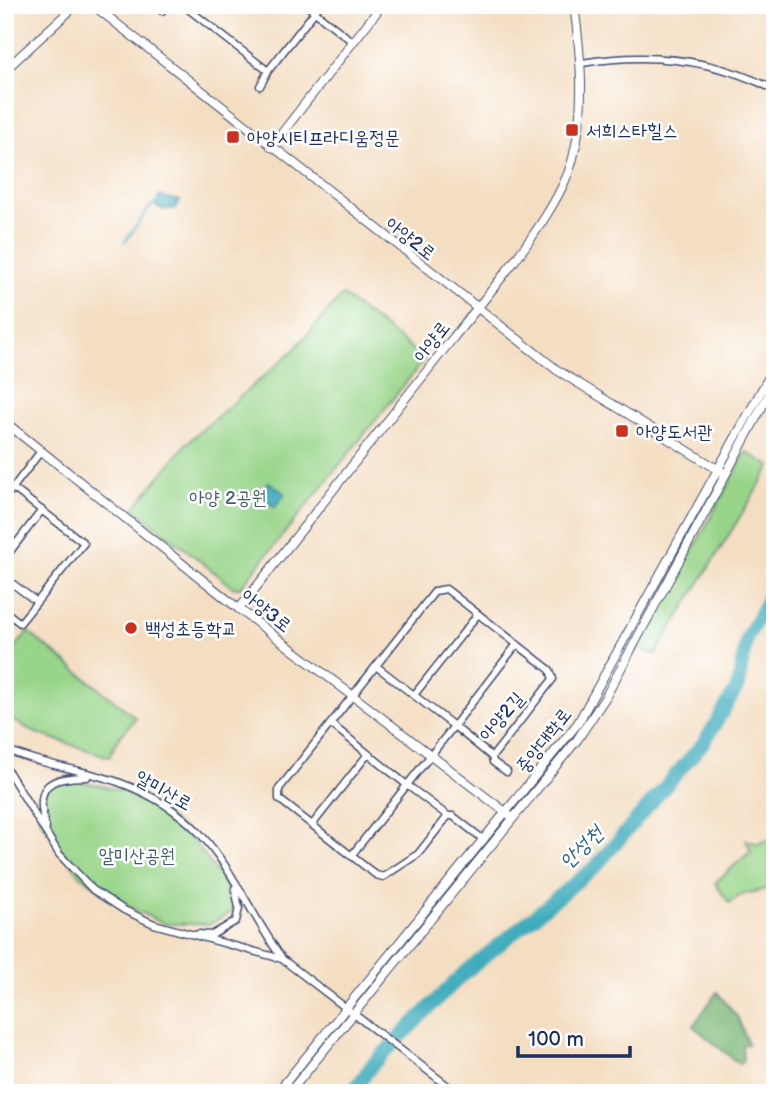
<svg xmlns="http://www.w3.org/2000/svg" width="780" height="1098" font-family="'Balsamiq Sans','Poor Story',sans-serif">
	<rect width="100%" height="100%" fill="#fff"/>
	<filter id="ink" filterUnits="userSpaceOnUse"><feTurbulence type="fractalNoise" baseFrequency=".0143" numOctaves="2"/><feDisplacementMap in="SourceGraphic" scale="14" xChannelSelector="R" yChannelSelector="G"/><feConvolveMatrix kernelMatrix="1 2 1 2 8 2 1 2 1" color-interpolation-filters="sRGB"/></filter>
	<filter id="wash" filterUnits="userSpaceOnUse"><feTurbulence type="fractalNoise" baseFrequency=".00686" numOctaves="4" result="noise"/><feDisplacementMap in="SourceGraphic" scale="28" xChannelSelector="R" yChannelSelector="G"/><feGaussianBlur stdDeviation="1.57" result="paint"/><feColorMatrix in="noise" values="0 0 0 0 0 0 0 0 0 0 0 0 0 0 0 0 0 1.4 0 .05"/><feComposite in="paint" operator="in"/></filter>
	<g filter="url(#wash)">
		<rect width="100%" height="100%" fill="#f4dec2"/>
		<path fill="#98d589" stroke="#5a8274" stroke-width="2" d="M342,295l83,64 -184,228 -7,1 -100,-80 53,-65 107,-93z
			M746,452l25,14 -115,188 -17,-5z
			M28,632l108,86 -18,21 -9,18 -73,-24 -31,-17v-75l10,7z
			M62,779c21,4 45,6 65,14 54,20 83,69 112,115l-29,16h-45l-51,-24 -35,-26 -40,-56 5,-26z
			M775,837v50l-34,8 -12,8 -14,-20 36,-32 -5,-11 12,4z"/>
		<path fill="#7ab675" stroke="#4a726a" stroke-width="2" d="M717,992l21,26 10,26 -6,1 1,16 -4,3 -46,-38z"/>
		<path fill="#3dabbc" stroke="#2c6d8d" stroke-width="2" d="M159,196l21,5 -4,7 -12,2 -8,-4z
			M269,482l16,12 -10,13 -16,-12z"/>
		<g fill="none" stroke-linecap="round" stroke-linejoin="round">
			<path stroke="#3dabbc" stroke-width="2.5" d="M125,242l24,-34 8,-6"/>
			<path stroke="#3dabbc" stroke-width="14" d="M352,1093l20,-28 91,-91 133,-108 109,-125 33,-55 9,-48 28,-53"/>
		</g>
	</g>
	<g filter="url(#ink)">
		<g fill="none" stroke-linecap="round" stroke-linejoin="round">
			<g stroke="#3c496d" stroke-width="9">
				<path id="minor" d="M183,5l85,66 52,-66
					M306,5l47,37
					M162,11l4,-6
					M582,63c66,-11 133,-4 193,27
					M260,86l8,-15
					M5,482l79,61 -64,80 -15,-12
					M5,498l36,-47
					M5,558l37,-48
					M5,578l32,24
					M446,589l104,81 3,9 -61,78 -38,-31 -47,59 41,31 -30,38 -35,23 -7,-2 -97,-76v-10l156,-198z
					M376,666l78,60 63,-82
					M414,695l64,-81
					M331,724l76,61 -56,71
					M5,749c36,16 76,20 113,33 99,36 109,96 163,175
					M492,757l1,5 14,10
					M5,766l54,88 34,36 31,20 30,14 128,35 175,134
					M448,816h5l31,24
					M312,825l56,-71
					M46,828c-12,-41 0,-51 41,-51
					M198,934l14,1 24,-14 3,-13 -4,-20"/>
			</g>
			<g stroke="#3c496d" stroke-width="10">
				<path id="tertiary" d="M93,5l464,365 165,102
					M5,70l71,-65
					M271,147l111,-142
					M5,422l234,187 269,205
					M239,609c72,-91 143,-181 214,-271 36,-45 107,-126 120,-180 13,-51 8,-101 1,-153
					M277,1093l301,-370 197,-357
					M289,1093l288,-353 28,-42 170,-315"/>
			</g>
			<use href="#minor" stroke="#fff" stroke-width="6"/>
			<use href="#tertiary" stroke="#fff" stroke-width="8"/>
		</g>
	</g>
	<g fill="#c8321e" stroke="#fff" stroke-width="2.5">
		<rect x="565" y="123" width="14" height="14" rx="3.5"/>
		<rect x="226" y="130" width="14" height="14" rx="3.5"/>
		<rect x="615" y="424" width="14" height="14" rx="3.5"/>
		<circle cx="131" cy="628" r="7"/>
	</g>
	<g text-anchor="middle" stroke-width="5" stroke-linejoin="round" paint-order="stroke">
		<g font-size="19" fill="#1b2f5e" stroke="#fff" text-anchor="start">
			<text x="586" y="137">서희스타힐스</text>
			<text x="247" y="144">아양시티프라디움정문</text>
			<text x="636" y="438">아양도서관</text>
			<text x="145" y="635">백성초등학교</text>
		</g>
		<g font-size="19" fill="#1b2f5e" stroke="#fff">
			<text transform="translate(411 238) rotate(38)" y="7">아양2로</text>
			<text transform="translate(431 341) rotate(-52)" y="7">아양로</text>
			<text transform="translate(267 610) rotate(38)" y="7">아양3로</text>
			<text transform="translate(501 716) rotate(-49)" y="7">아양2길</text>
			<text transform="translate(543 740) rotate(-52)" y="7">중앙대학로</text>
			<text transform="translate(164 790) rotate(29)" y="7">알미산로</text>
		</g>
		<g font-size="19" fill="#40616b" stroke="#fff">
			<text x="228" y="504">아양 2공원</text>
			<text x="137" y="862">알미산공원</text>
		</g>
		<g font-size="21" font-style="italic" fill="#296184" stroke="#fff">
			<text transform="translate(581 847) rotate(-44)" y="7">안성천</text>
		</g>
	</g>
	<rect width="780" height="1098" fill="none" stroke="#fff" stroke-width="28"/>
	<path d="M518 1046v10h112v-10" fill="none" stroke="#1b2f5e" stroke-width="3.5"/>
	<text x="528" y="1046" font-size="21" fill="#1b2f5e" stroke="#ffffff" stroke-width="5" paint-order="stroke">100 m</text>
</svg>
